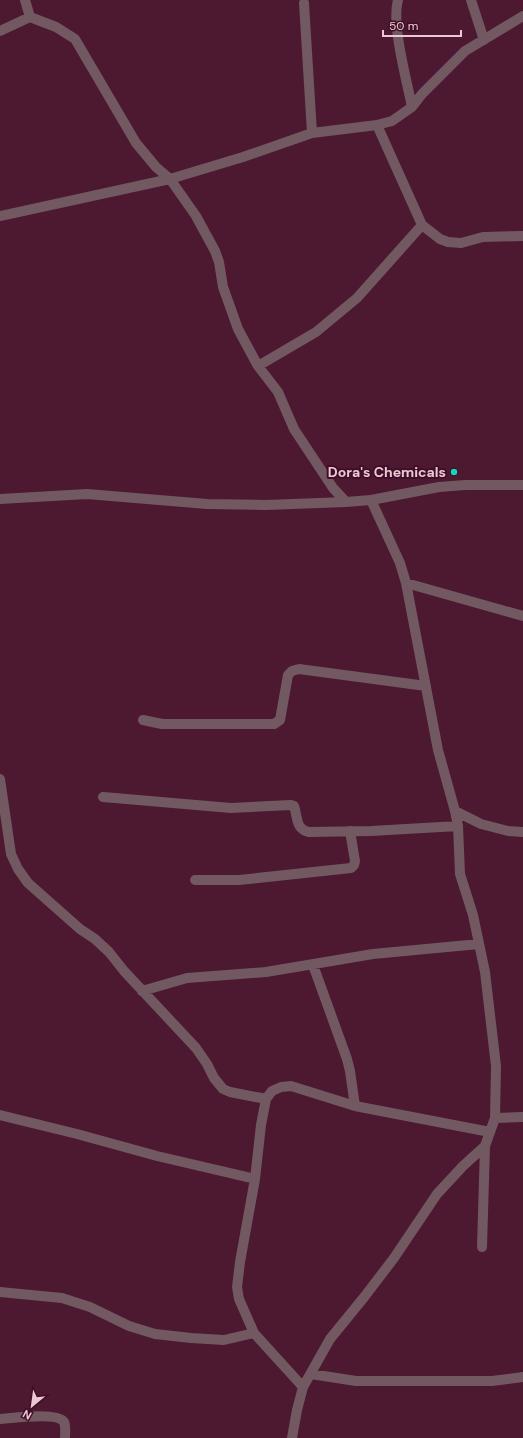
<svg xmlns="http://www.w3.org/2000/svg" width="523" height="1438" font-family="'DM Sans',sans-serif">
	<rect width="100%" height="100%" fill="#4c1930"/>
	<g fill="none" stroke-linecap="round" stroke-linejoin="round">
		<path stroke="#725861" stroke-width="10" d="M398,0c-7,24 9,81 14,107
			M471,0l13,40
			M304,3l8,130
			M30,17l26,10 19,12 61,104 20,24 14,12 26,37 19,35 4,11 4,25 15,42 20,37 20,26 16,37 39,59 13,14
			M0,31l30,-14 -5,-17
			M377,125l45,100 18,14 8,3 13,1 22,-6 40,-1
			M0,216l170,-37 73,-22 69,-24 65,-8 15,-4 20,-14 10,-13 43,-43 58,-35
			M258,366l58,-34 41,-34 65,-73
			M406,583l117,33
			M143,720l19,4h112l6,-4 8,-45 4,-4 7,-2 127,17
			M0,779l11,75 7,15 10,14 52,46 15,10 14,13 15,19 72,77 11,16 7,14 9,11 7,3 36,7
			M103,797l128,11 60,-3 3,1c4,11 1,23 15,26l62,-1 87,-5
			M455,811l26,13 27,7 15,1
			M195,880h44l112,-12 3,-3 1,-4 -5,-30
			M313,965l34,94 3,12 5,35
			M142,991l45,-13 79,-6 107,-18 106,-10
			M0,1115l77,19 80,22 98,23
			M495,1118l28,-1
			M482,1247l3,-101
			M0,1292l62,6 28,9 39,19 26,8 36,4 33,2 30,-7
			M311,1374l45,7h136l31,-4
			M303,1387l-49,-54 -15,-34 -2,-12 3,-25 15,-83 6,-54 5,-26 6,-8 9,-4 10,-1 64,20 135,26
			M0,1419c12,-1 58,-7 64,3 2,4 1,12 1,16
			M292,1438l5,-28 6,-23 27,-48 35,-43 29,-38 43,-64 26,-28 22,-20 10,-28 1,-52 -11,-94 -12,-57 -13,-41 -2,-48 -3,-15 -17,-61 -32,-167 -6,-20 -29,-63"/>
		<path stroke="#725861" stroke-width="10" d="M0,499l87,-5 120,10 59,1 80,-3 25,-2 68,-13 26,-2h58"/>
	</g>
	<circle fill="#18d5b2" stroke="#400e26" stroke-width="1.5" cx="454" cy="472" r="4"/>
	<g text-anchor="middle" stroke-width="4" stroke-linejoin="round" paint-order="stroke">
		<g font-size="14" font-weight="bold" fill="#eac8d4" stroke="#400e26" text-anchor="end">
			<text x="446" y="477">Dora's Chemicals</text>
		</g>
	</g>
	<g transform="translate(32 1406) rotate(209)" stroke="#400e26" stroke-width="3" paint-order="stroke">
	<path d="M0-3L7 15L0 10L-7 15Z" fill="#eac8d4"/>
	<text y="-6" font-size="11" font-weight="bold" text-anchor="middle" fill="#eac8d4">N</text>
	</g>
	<path d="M383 30v6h78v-6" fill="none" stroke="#eac8d4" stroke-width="2"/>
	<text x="389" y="30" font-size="12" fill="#eac8d4" stroke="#400e26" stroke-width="3" paint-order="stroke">50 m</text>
</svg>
